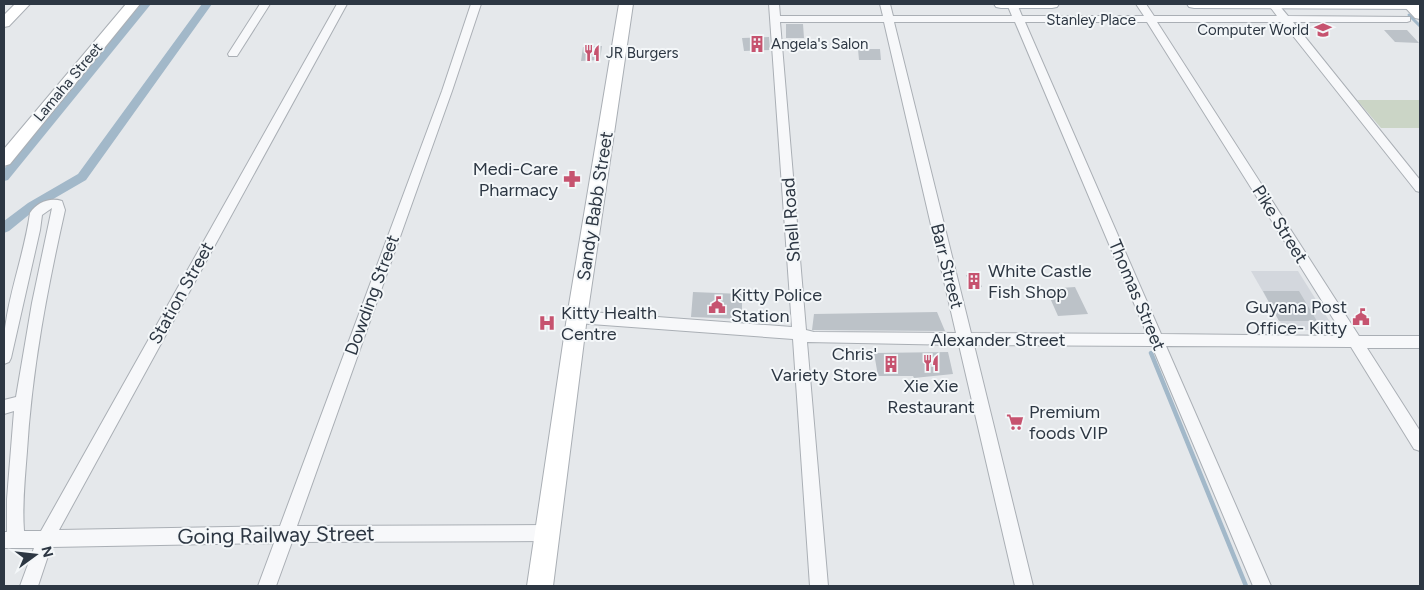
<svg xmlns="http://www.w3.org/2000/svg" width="1424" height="590" font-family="Figtree,sans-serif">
	<rect width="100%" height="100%" fill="#e5e8eb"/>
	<path fill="#d3d7dd" d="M1251,271h47l37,59h-50z"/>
	<path fill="#cbd5c6" d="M1357,100h63v28h-39z"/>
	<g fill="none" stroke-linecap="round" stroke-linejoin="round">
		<path stroke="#a2b8c9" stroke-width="3" d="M1409,15l11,11"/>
		<path stroke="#a2b8c9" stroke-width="4.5" d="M1151,353l95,233"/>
		<path fill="#a2b8c9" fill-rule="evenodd" d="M141,4h10l-143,176 -4,1v-12z
			M202,4h10l-126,176 -50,29 -27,22 -5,2v-12l24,-18 50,-29z"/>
	</g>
	<path fill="#bcc2c8" d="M786,24h17l1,14h-18z
		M1384,30h23l12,13 -24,-1z
		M769,37l1,13 -26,1 -2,-13z
		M602,46l-2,14 -19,1 2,-14z
		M858,49h22l1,11h-22z
		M977,274l5,13 -11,1 -5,-13z
		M1075,287l13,27 -30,2 -12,-27z
		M1263,291h36l18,30h-38z
		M693,292l49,2v25l-51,-2z
		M937,312l8,19 -133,-1 2,-16z
		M948,352l5,22 -39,4 -1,-2h-35l-4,-23z"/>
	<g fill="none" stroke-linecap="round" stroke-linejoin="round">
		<g stroke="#aaafb5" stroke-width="2">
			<path id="street" d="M260,4h10l-33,52h-8l-1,-2z
				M337,4h10l-288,526 221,-4 162,-435 29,-87h10l-29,87 -155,435 251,-1 6,2 3,6 -3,6 -6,2 -256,1 -16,44h-18l16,-43 -223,4 -13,39h-18l14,-38h-30v-16h3v-33l7,-88 -10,3v-14l12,-3 16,-94 20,-95 -10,7 -2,15 -29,128 -2,4 -5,2c-4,-52 19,-100 26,-151 7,-11 20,-16 32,-12l3,9c-18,80 -33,159 -38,241 -2,27 -5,53 -3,80h17z
				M769,4h10l1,12h103l-3,-12h10l3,12h119l-5,-12h10l5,12h122l-8,-12h10l8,12h123l-9,-12h10l10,12 122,1v4l-3,1h-114l127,158v12l-4,-1 -134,-169h-125l202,314h61v12h-53l53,83v20l-6,-2 -63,-102 -185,-1 105,240h-18l-101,-240 -178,-1 59,241h-18l-56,-241 -152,-3 21,244h-18l-17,-247 -216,-16 -5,-2 -2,-4 2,-4 5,-2 215,16zM780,22h104l72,311 -142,-1 -8,-2zM894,22h121l132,312 -176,-1zM1025,22h122l197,314 -183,-2z"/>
		</g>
		<g stroke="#aaafb5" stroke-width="2">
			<path id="secondary" d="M15,4h15l-21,22 -5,1v-12z
				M126,4h14l-130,160 -6,2v-17z
				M619,4h14l-46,313 -34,269h-26l40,-269z
				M1402,4h15l3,3v12l-5,-1z"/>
		</g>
		<g stroke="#a5adb6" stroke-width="2">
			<path id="primary" d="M994,4h65l-2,3 -5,1h-51l-5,-1z
				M1187,4h233v5l-226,-1 -5,-1z"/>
		</g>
		<use href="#street" fill="#f7f8fa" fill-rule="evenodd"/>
		<use href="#secondary" fill="#fff" fill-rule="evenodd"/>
		<use href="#primary" fill="#fff" fill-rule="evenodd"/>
	</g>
	<defs>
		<g id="school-bare" transform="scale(1.35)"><path d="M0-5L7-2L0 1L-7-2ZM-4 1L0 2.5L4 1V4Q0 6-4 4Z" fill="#c6536f" stroke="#f4f7f9" stroke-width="2.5" paint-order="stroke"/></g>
		<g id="building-bare" transform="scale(1.35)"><path d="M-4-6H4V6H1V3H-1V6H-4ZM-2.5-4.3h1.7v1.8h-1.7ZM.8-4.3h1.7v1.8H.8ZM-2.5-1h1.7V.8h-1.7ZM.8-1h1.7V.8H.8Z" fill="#c6536f" stroke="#f4f7f9" stroke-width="2.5" paint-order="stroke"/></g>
		<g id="restaurant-bare" transform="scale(1.35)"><path d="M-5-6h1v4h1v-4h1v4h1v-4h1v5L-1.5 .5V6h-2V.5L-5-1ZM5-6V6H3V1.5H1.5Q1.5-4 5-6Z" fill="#c6536f" stroke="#f4f7f9" stroke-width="2.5" paint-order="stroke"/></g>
		<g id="pharmacy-bare" transform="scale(1.35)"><path d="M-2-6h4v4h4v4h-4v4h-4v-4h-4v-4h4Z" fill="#c6536f" stroke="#f4f7f9" stroke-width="2.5" paint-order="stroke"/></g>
		<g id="civic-bare" transform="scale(1.35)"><path d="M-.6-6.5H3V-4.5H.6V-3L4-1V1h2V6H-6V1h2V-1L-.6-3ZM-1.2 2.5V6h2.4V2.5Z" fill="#c6536f" stroke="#f4f7f9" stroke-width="2.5" paint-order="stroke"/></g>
		<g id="hospital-bare" transform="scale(1.35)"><path d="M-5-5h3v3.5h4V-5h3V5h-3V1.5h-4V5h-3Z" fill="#c6536f" stroke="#f4f7f9" stroke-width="2.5" paint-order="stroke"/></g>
		<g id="supermarket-bare" transform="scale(1.35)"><path d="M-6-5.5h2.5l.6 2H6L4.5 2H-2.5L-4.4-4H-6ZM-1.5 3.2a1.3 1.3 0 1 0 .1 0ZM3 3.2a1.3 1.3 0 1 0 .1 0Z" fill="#c6536f" stroke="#f4f7f9" stroke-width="2.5" paint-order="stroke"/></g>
	</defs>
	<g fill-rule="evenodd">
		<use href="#school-bare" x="1323" y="30"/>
		<use href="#building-bare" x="757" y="44"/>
		<use href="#restaurant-bare" x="592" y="53"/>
		<use href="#pharmacy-bare" x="572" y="179"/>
		<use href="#building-bare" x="974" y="281"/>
		<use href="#civic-bare" x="717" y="305"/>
		<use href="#civic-bare" x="1361" y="317"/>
		<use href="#hospital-bare" x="547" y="323"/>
		<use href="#restaurant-bare" x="931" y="363"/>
		<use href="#building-bare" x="891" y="364"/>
		<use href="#supermarket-bare" x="1015" y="422"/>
	</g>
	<g text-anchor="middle" stroke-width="4" stroke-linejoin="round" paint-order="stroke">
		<g font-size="15" fill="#2d3743" stroke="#f4f7f9">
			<text x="1091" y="25">Stanley Place</text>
			<text transform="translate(68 82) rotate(-50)" y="5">Lamaha Street</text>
		</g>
		<g font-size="15" fill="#2d3743" stroke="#f4f7f9" text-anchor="start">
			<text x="1309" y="35" text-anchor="end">Computer World</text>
			<text x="771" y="49">Angela's Salon</text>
			<text x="606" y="58">JR Burgers</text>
		</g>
		<g font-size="18" fill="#2d3743" stroke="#f4f7f9" text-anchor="start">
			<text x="558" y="175" text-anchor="end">Medi-Care<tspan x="558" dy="21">Pharmacy</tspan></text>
			<text x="988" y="277">White Castle<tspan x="988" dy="21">Fish Shop</tspan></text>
			<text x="731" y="301">Kitty Police<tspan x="731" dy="21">Station</tspan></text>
			<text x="1347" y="313" text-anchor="end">Guyana Post<tspan x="1347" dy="21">Office- Kitty</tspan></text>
			<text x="561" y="319">Kitty Health<tspan x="561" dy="21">Centre</tspan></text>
			<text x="877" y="360" text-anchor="end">Chris'<tspan x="877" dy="21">Variety Store</tspan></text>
			<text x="931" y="392" text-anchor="middle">Xie Xie<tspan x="931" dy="21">Restaurant</tspan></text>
			<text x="1029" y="418">Premium<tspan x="1029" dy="21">foods VIP</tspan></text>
		</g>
		<g font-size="18" fill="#2d3743" stroke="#f4f7f9">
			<text transform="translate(595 206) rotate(-81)" y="6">Sandy Babb Street</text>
			<text transform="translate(791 220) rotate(-94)" y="6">Shell Road</text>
			<text transform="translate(1280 224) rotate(58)" y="6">Pike Street</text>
			<text transform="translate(947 266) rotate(76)" y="6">Barr Street</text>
			<text transform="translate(181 293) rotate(-61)" y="6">Station Street</text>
			<text transform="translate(372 295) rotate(-70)" y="6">Dowding Street</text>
			<text transform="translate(1137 295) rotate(67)" y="6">Thomas Street</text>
			<text x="998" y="346">Alexander Street</text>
		</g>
		<g font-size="21" fill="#2d3743" stroke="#f4f7f9">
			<text transform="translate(276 535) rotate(-1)" y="7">Going Railway Street</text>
		</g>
	</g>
	<rect width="1424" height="590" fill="none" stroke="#2d3743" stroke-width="10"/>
	<g transform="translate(35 555) rotate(75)" stroke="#f4f7f9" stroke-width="4" paint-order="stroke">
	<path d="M0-4L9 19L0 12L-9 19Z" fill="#2d3743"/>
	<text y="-8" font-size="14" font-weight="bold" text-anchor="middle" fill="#2d3743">N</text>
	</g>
</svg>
